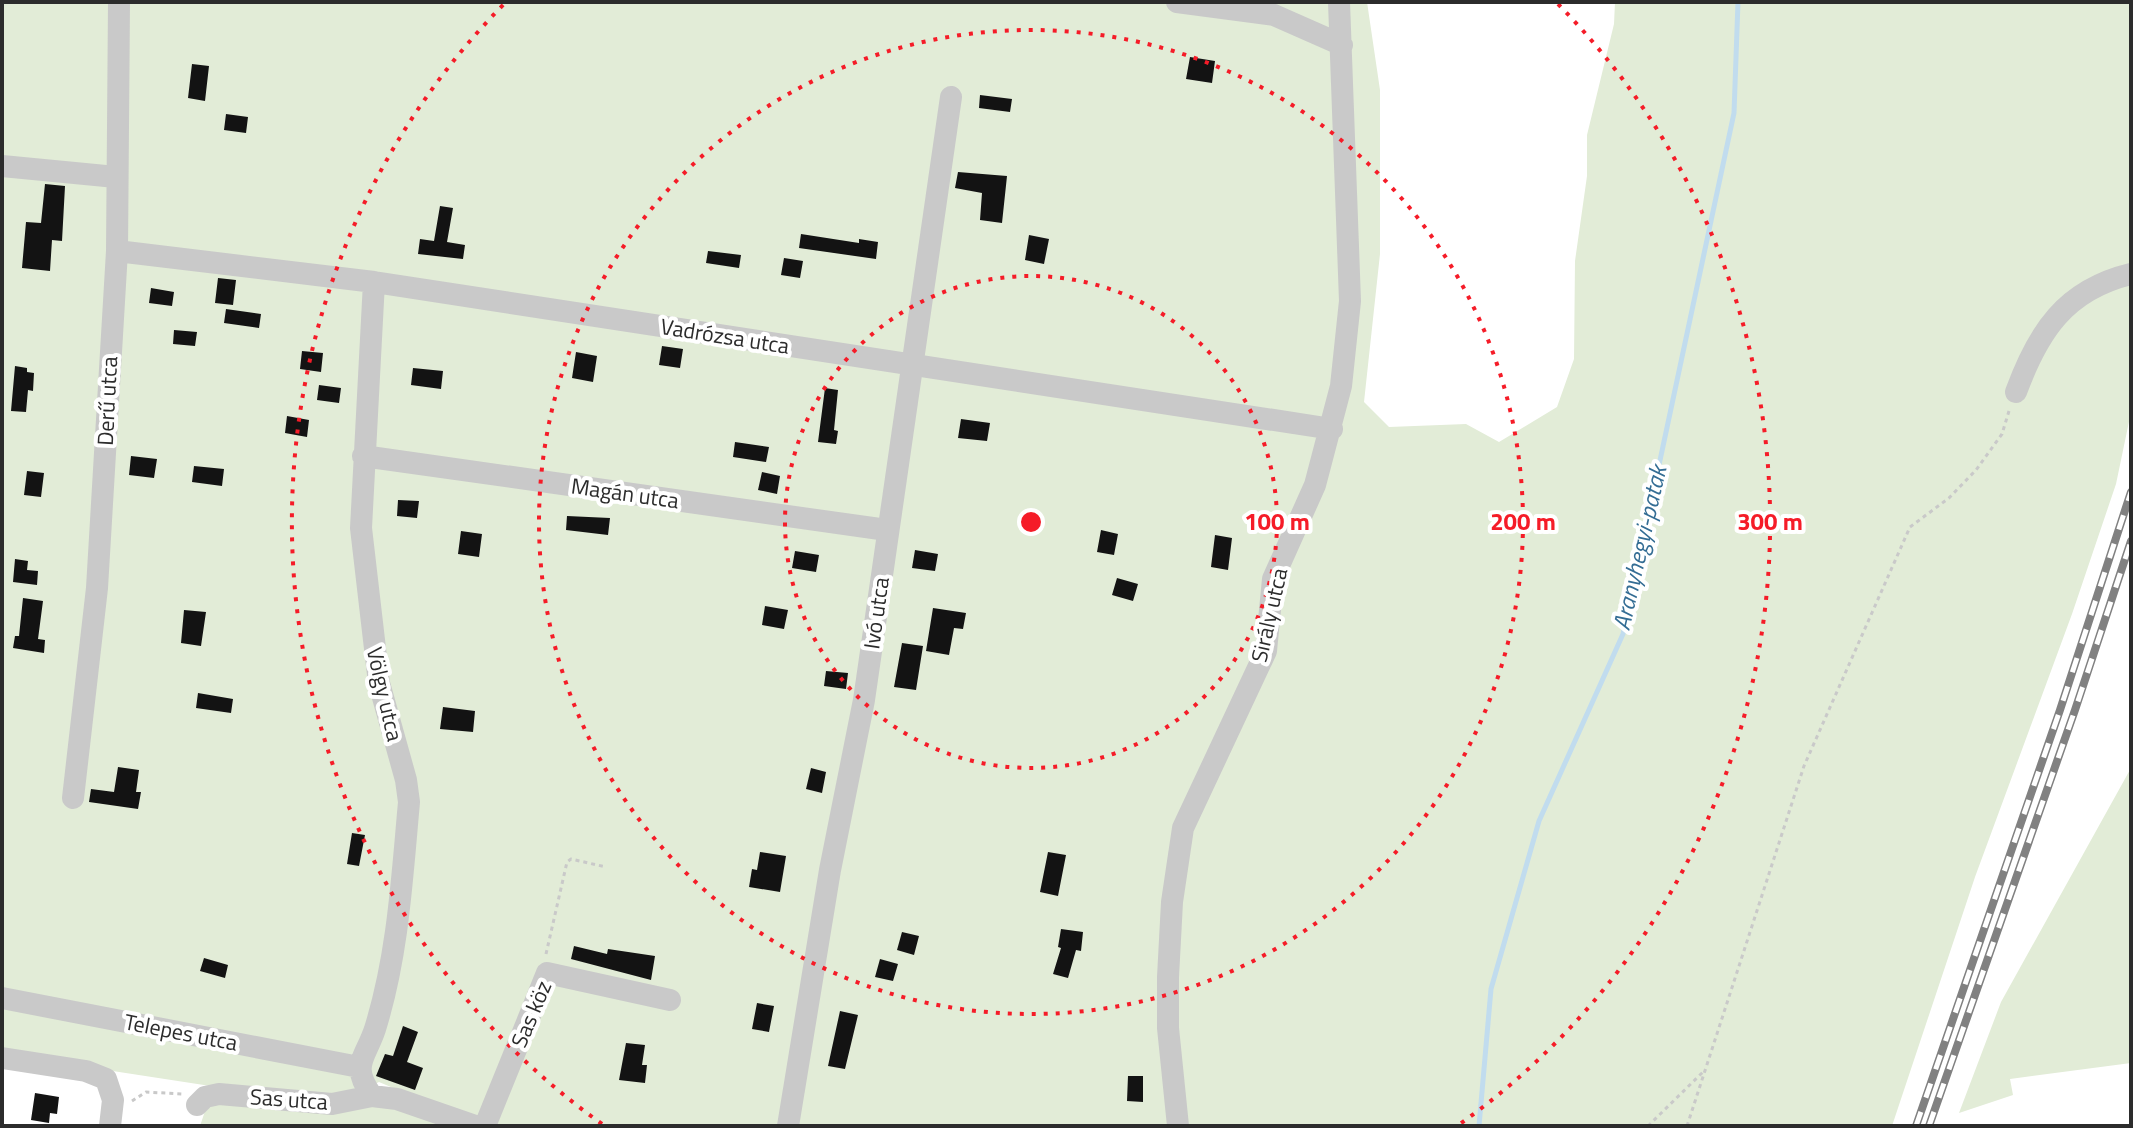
<svg xmlns="http://www.w3.org/2000/svg" width="2133" height="1128" font-family="'Titillium Web',sans-serif">
	<rect width="100%" height="100%" fill="#fff"/>
	<path fill="#e2ecd7" d="M2,2h1365l13,88v164l-16,148 25,25 77,-3 33,18 58,-35 17,-48 1,-98 12,-85v-41l27,-111 1,-22h516v410l-15,72 -44,130 -97,263 -83,249h-1409l-104,-44 -31,15 -79,-2 -267,-41z
		M2131,768v295l-121,16 3,16 -54,18 42,-111z
		M214,1102h175l77,24h-266l5,-15z"/>
	<g fill="none" stroke-linecap="round" stroke-linejoin="round">
		<path stroke="#c1dcee" stroke-width="5" d="M1479,1126l12,-137 48,-168 84,-187 111,-521 4,-111"/>
	</g>
	<path fill="#131313" d="M1190,57l25,4 -3,22 -26,-4z
		M192,64l17,2 -4,35 -17,-3z
		M980,95l32,4 -2,13 -31,-4z
		M226,114l22,3 -2,16 -22,-3z
		M958,172l49,4 -5,47 -22,-3 2,-27 -27,-5z
		M45,184l20,2 -3,55 -10,-1 -2,31 -28,-3 4,-46 15,1z
		M440,206l13,2 -6,34 18,3 -2,14 -45,-5 2,-15 14,2z
		M801,234l58,9v-4l19,3 -2,17 -77,-11z
		M1029,235l20,4 -5,25 -19,-4z
		M708,251l33,4 -2,13 -33,-5z
		M784,258l19,3 -3,17 -19,-3z
		M218,278l18,2 -3,25 -18,-2z
		M151,288l23,4 -2,14 -23,-3z
		M226,309l35,5 -2,14 -35,-5z
		M174,330l23,2 -2,14 -22,-2z
		M662,346l21,3 -3,19 -21,-3z
		M302,351l21,2 -2,19 -21,-3z
		M576,352l21,4 -4,26 -21,-4z
		M15,366l12,2v4l7,1 -1,18 -5,-1 -2,22 -15,-1z
		M413,368l30,3 -2,18 -30,-4z
		M319,385l22,3 -2,15 -22,-3z
		M825,388l13,2 -4,40 4,1 -2,13 -18,-2z
		M287,416l22,4 -2,17 -22,-4z
		M961,419l29,4 -3,18 -29,-3z
		M735,442l34,5 -3,15 -33,-5z
		M131,456l26,3 -3,19 -25,-3z
		M194,466l30,3 -2,17 -30,-4z
		M27,471l17,2 -3,24 -17,-2z
		M762,472l18,4 -3,18 -19,-4z
		M398,500l21,1 -2,17 -20,-2z
		M567,516l43,2 -2,17 -42,-5z
		M1101,530l17,4 -4,21 -17,-3z
		M461,531l21,3 -3,23 -21,-3z
		M1215,535l17,3 -4,32 -17,-3z
		M915,550l23,4 -3,17 -23,-3z
		M795,551l24,4 -3,17 -24,-4z
		M15,559l13,2 -1,9 11,1 -1,14 -24,-3z
		M1117,578l21,6 -5,17 -21,-6z
		M23,598l20,3 -5,38 7,1 -1,13 -31,-5 2,-12h4z
		M765,606l23,4 -4,19 -22,-4z
		M933,608l33,5 -3,16 -9,-1 -5,27 -23,-4z
		M184,610l22,2 -5,34 -20,-3z
		M902,643l21,3 -7,44 -22,-3z
		M826,671l22,2 -2,16 -22,-3z
		M198,693l35,6 -2,14 -35,-5z
		M443,707l32,4 -2,21 -33,-3z
		M118,767l21,3 -3,22h5l-3,17 -49,-7 2,-13 23,3z
		M811,768l15,4 -4,21 -16,-4z
		M352,833l13,2 -6,31 -12,-2z
		M760,852l26,4 -6,36 -31,-5 3,-18 5,1z
		M1048,852l18,3 -8,41 -18,-4z
		M1061,929l22,3 -2,19 -5,-1 -8,28 -15,-4 8,-26 -3,-1z
		M902,932l17,4 -5,19 -17,-5z
		M574,946l33,8 1,-5 47,7 -4,24 -80,-21z
		M204,958l24,7 -3,13 -25,-7z
		M880,959l18,5 -5,17 -18,-4z
		M757,1003l17,3 -5,26 -17,-3z
		M840,1011l18,4 -13,54 -17,-3z
		M403,1026l15,6 -11,30 16,6 -8,22 -39,-14 9,-22 8,2z
		M626,1043l19,2 -3,20h5l-2,18 -26,-3z
		M1128,1076h15v26l-16,-1z
		M35,1093l24,4 -2,17 -7,-1 -1,10 -18,-3z"/>
	<g fill="none" stroke-linecap="round" stroke-linejoin="round">
		<path stroke="#c9c9c9" stroke-width="3" stroke-dasharray="4 4" stroke-linecap="butt" d="M546,954l21,-92 4,-3 35,8
			M132,1101l14,-9 36,2
			M1648,1126l57,-56
			M1687,1126l117,-360 106,-239 39,-29 27,-28 26,-36 7,-23"/>
		<path stroke="#c9c9c9" stroke-width="22" d="M1177,2l97,13 68,30
			M2,166l114,11
			M117,251l257,31 958,147
			M2016,392c22,-60 49,-102 115,-118
			M363,456l524,74
			M73,798l24,-210 20,-337 2,-249
			M2,998l357,69
			M2,1058l84,13 20,8 7,21 -3,26
			M372,1096c-22,-31 -7,-37 3,-67 23,-74 27,-150 34,-227l-3,-22 -27,-97 -18,-155 13,-246
			M197,1105l8,-8 14,-3 113,10 40,-8 25,3 78,27
			M485,1126l62,-153 123,27
			M788,1126l42,-256 34,-170 87,-603
			M1178,1126l-10,-98v-51l4,-75 11,-74 83,-177 7,-72 42,-94 26,-99 9,-85 -11,-299"/>
		<g stroke="#818181" stroke-width="8">
			<path id="rail" d="M1916,1126l144,-416 71,-218
				M1929,1126l146,-416 56,-169"/>
		</g>
		<use href="#rail" stroke="#fff" stroke-width="5" stroke-dasharray="15" stroke-linecap="butt"/>
	</g>
	<g fill="none" stroke="#f51c28" stroke-width="4" stroke-dasharray="4 8">
		<circle cx="1031" cy="522" r="246"/>
		<circle cx="1031" cy="522" r="492"/>
		<path d="M602 1124A739 739 0 0 1 504 4M1558 4A739 739 0 0 1 1460 1124"/>
	</g>
	<g text-anchor="middle" stroke-width="8" stroke-linejoin="round" paint-order="stroke">
		<g font-size="22" fill="#2c2c2c" stroke="#fff">
			<text transform="translate(725 336) rotate(9)" y="8">Vadrózsa utca</text>
			<text transform="translate(107 401) rotate(-87)" y="8">Derű utca</text>
			<text transform="translate(625 493) rotate(8)" y="8">Magán utca</text>
			<text transform="translate(876 613) rotate(-82)" y="8">Ivó utca</text>
			<text transform="translate(1269 615) rotate(-77)" y="8">Sirály utca</text>
			<text transform="translate(385 694) rotate(77)" y="8">Völgy utca</text>
			<text transform="translate(531 1014) rotate(-67)" y="8">Sas köz</text>
			<text transform="translate(181 1032) rotate(11)" y="8">Telepes utca</text>
			<text transform="translate(289 1099) rotate(4)" y="8">Sas utca</text>
		</g>
		<g font-size="24" font-style="italic" fill="#346d94" stroke="#fff">
			<text transform="translate(1640 548) rotate(-77)" y="8">Aranyhegyi-patak</text>
		</g>
	</g>
	<circle cx="1031" cy="522" r="12" fill="#f51c28" stroke="#fff" stroke-width="4"/>
	<g font-size="24" text-anchor="middle" font-weight="bold" fill="#f51c28" stroke="#fff" stroke-width="8" stroke-linejoin="round" paint-order="stroke">
		<text x="1277" y="530">100 m</text>
		<text x="1523" y="530">200 m</text>
		<text x="1770" y="530">300 m</text>
	</g>
	<rect width="2133" height="1128" fill="none" stroke="#2c2c2c" stroke-width="8"/>
</svg>
